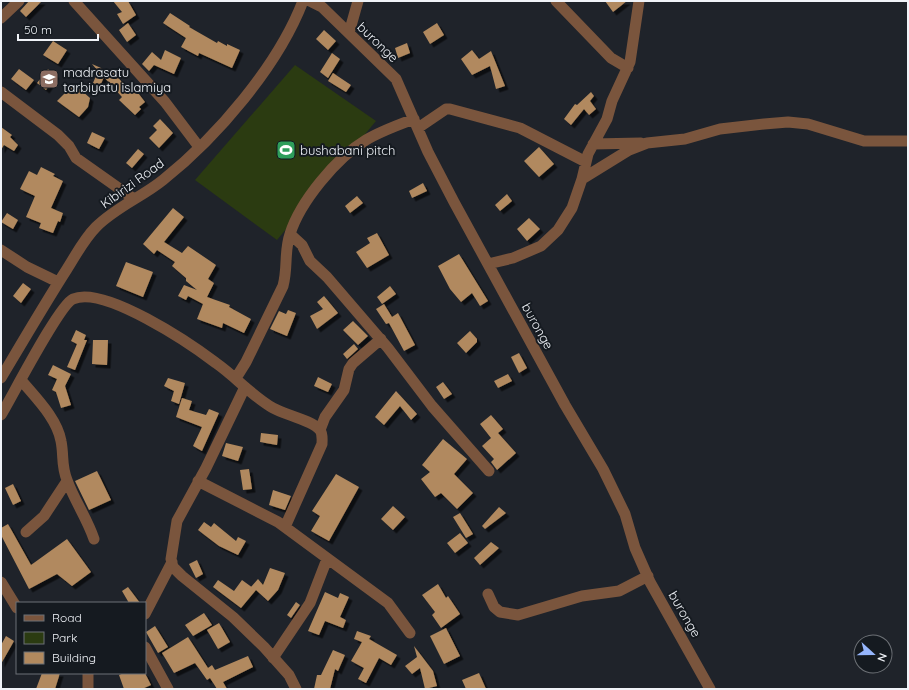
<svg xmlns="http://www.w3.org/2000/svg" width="909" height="690" font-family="Quicksand,sans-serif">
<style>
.green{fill:#2b3b11}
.building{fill:#b1895e;filter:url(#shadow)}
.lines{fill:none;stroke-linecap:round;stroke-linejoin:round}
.minor{stroke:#7a553d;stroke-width:11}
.labels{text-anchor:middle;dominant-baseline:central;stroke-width:4;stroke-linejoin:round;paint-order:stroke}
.street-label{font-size:13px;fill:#f0f3f8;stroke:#151a20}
.poi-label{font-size:13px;fill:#f0f3f8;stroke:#151a20;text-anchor:start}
</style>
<defs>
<filter id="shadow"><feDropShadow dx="3.5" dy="3.5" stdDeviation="0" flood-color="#0009"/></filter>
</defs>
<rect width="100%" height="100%" fill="#1f232a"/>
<!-- green -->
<path class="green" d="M295 65 376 121 277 240 195 180Z"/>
<!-- building -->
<path class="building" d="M29 1H42L26 17 20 11Z
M113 1H128L136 15 123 24 117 14 122 12Z
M605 1H627L613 12Z
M170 13 190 26 189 27 217 43 218 41 227 46V44L240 50 232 68 199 53 198 56 181 47 186 38 163 23Z
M128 23 136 35 127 42 119 30Z
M437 23 444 35 430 44 423 32Z
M324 30 336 41 328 50 316 39Z
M53 41 67 50 58 64 43 55Z
M407 43 410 53 398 58 395 48Z
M165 50 181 58 174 74 154 65 149 71 142 64 152 52 161 60Z
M472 50 479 59 491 51 505 86 496 89 490 66 472 75 461 59Z
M332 53 340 59 328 78 320 72Z
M92 64 110 72 111 70 131 92 135 89 145 102 139 107 141 109 135 115 119 100 122 97 104 77 100 86 93 83 98 71Z
M19 69 34 80 26 90 11 79Z
M48 69 56 75 46 90 37 83Z
M333 73 351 85 346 92 328 81Z
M74 84 90 98 88 107 79 117 57 101Z
M591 92 594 96 590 101 596 109 589 115 584 109 571 125 564 119 575 104 577 105Z
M160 119 173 133 159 148 149 138 157 130 153 126Z
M1 127 12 135 10 137 18 145 14 151 4 145 1 150Z
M92 132 105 138 99 149 87 143Z
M539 147 554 164 539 177 524 161Z
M138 149 144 154 132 168 126 163Z
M41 167 55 174 53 176 63 181 51 208 63 213 60 222 58 221 53 233 39 228 41 223 26 217 35 196 20 189 29 171 37 175Z
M423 183 427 191 412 198 409 191Z
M507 194 512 201 500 211 495 205Z
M357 196 363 203 350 213 345 206Z
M173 208 184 217 164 242 182 253 188 246 216 265 208 279 214 283 207 297 230 305 229 307 251 319 244 333 223 323 222 328 197 319 203 304 188 296 186 300 178 296 184 285 197 290 186 281V278L172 266 175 262 157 250 154 254 143 244Z
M7 213 18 220 13 229 1 222Z
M529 218 540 229 527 241 517 229Z
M377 233 389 255 367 268 356 252 370 243 367 238Z
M459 254 488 301 480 306 472 293 461 302 450 289 438 266Z
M126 262 153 272 143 297 116 286Z
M23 283 31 289 21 303 13 296Z
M390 286 396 294 382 304 377 297Z
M324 296 338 313 317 329 310 316 323 309 317 302Z
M384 304 392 317 398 313 415 345 404 351 389 323 386 324 376 309Z
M288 310 296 313 287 336 270 329 279 311 286 314Z
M353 321 368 336 358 345 343 330Z
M76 330 86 335 84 340H87L75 370 67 367 77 344 71 341Z
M470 331 477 339V342L466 353 457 343Z
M93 340H108L107 365 92 364Z
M354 344 358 349 347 359 343 354Z
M519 353 527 368 519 373 511 357Z
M53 365 71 374 65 386 71 405 61 408 56 392 52 390 57 379 48 375Z
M508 374 512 381 498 388 494 381Z
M318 377 332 384 328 392 314 386Z
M168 378 185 383 179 404 171 401 174 391 164 386Z
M443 382 452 394 444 399 436 387Z
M396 391 417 414 411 420 400 406 384 425 375 417Z
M182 398 192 401 189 410 206 415 209 409 219 413 202 451 193 446 202 427 176 417Z
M491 415 503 429 498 433 516 453 497 470 491 462 494 459 482 446 491 438 480 424Z
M261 433 278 435 277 445 260 442Z
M443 439 467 459 454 474 473 493 457 509 441 493 435 497 421 479 430 472 422 465Z
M226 443 243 447 238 461 222 456Z
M249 469 252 489 243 490 240 470Z
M97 471 111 500 89 510 75 481Z
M336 474 359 487 329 541 311 531 320 516 312 511Z
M13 484 21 501 13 505 5 488Z
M273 490 291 496 285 510 269 505Z
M393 506 405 517 393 530 381 519Z
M499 507 506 513 485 529 482 526Z
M460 513 473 534 466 538 453 517Z
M204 522 211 527 214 523 236 541 238 537 246 541 238 555 219 546 198 530Z
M8 524 31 565 67 539 91 572 72 586 57 574 29 589 1 535V528Z
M460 533 468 543 455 553 447 543Z
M491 542 499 548 480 565 474 558Z
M197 560 203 574 196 578 189 564Z
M270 568 285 573 278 590 268 601 256 590 241 608 213 587 218 580 234 591 242 580 253 588 251 587 258 579 263 585Z
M438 584 446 598 448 596 460 614 441 628 432 615 435 612 422 595Z
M128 587 140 603H129L122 591Z
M325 592 338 598 340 593 349 597 340 617 346 620 343 628 325 621 319 635 308 631Z
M296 602 300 605 291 618 287 615Z
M204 613 212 625 193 636 185 625Z
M219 623 230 642 218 649 207 630Z
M155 626 168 647 158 653 146 632Z
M446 628 460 656 444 664 430 636Z
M357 631 371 636 369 639 397 655 391 665 379 658 366 683 358 679 364 668 351 661 362 642 354 639Z
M6 636 14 641 1 664V645Z
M188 637 208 668 212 665 215 670 248 656 253 667 223 682 227 689H217L210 678 207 680 195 663 174 673 162 653Z
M414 646 433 671 437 686 425 689 420 668 412 674 405 666 417 657Z
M333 650 345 655 338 671 335 669 330 689H314L317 675H321Z
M42 673H60L55 689H36Z
M124 673H145L151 685 142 689H124L119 675Z
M479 673 486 689H466L462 680Z"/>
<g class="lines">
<!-- minor -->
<path class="minor" d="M74 1 165 102 199 147
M310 1 322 7 396 79 428 152 454 202 565 405 603 469 625 514 635 548 650 582 710 689
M556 1 611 58 628 68
M1 18 19 1
M349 33 358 1
M1 92 58 135 69 146 76 158 134 199
M418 128 446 109H450L520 128 586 162
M593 144 641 143
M582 179 629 150 647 143 685 139 720 129 764 124 788 122 808 124 864 141H908
M290 234 302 245 310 261 327 277 388 348 432 406 489 471
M1 250 27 267 58 282
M488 264 513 258 541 246 558 230 572 208 582 179 588 154 607 119 612 101 630 62 639 1
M1 378C23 341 44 305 67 269 76 255 84 239 96 227 116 207 142 197 163 180 217 137 278 66 303 1
M236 378 246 362 283 286C288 268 284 251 290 234 300 202 336 158 366 140 381 131 398 125 414 119
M21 380C35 397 57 418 61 441 64 456 61 465 67 480 74 500 87 518 94 539
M245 387 206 468 177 521 171 559 173 567 182 576 233 617 264 647 289 675 296 689
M1 415C12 397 59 305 73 299 104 285 191 344 216 363 236 377 252 396 273 408 285 415 312 420 320 430 323 434 322 440 322 444L285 527
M320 430 325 417 344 390 349 369 353 363 381 339
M198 481 278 522 388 603 410 633
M26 532 44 516 67 481
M1 582 17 608
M488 594 494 607 500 612 518 615 582 596 619 591 648 576
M145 614 172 562
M145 647 168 689
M273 658 310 603 327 559
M88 689V673"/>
</g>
<!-- icons -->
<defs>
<g id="school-square" transform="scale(1)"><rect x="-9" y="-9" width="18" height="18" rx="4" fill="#8d6e63" stroke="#151a20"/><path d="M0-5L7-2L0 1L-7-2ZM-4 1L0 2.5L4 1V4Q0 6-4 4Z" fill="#fff"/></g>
<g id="stadium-square" transform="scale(1)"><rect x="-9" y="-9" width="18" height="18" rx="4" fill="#2e9e5b" stroke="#151a20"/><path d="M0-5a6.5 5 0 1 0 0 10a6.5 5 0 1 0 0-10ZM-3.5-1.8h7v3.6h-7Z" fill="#fff"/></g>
</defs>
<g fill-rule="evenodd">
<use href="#school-square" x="49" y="79"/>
<use href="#stadium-square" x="286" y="150"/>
</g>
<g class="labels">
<!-- street labels -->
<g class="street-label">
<text transform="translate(378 42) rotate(44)">buronge</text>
<text transform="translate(132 183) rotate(-36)">Kibirizi Road</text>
<text transform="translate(538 326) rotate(61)">buronge</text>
<text transform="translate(685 614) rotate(60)">buronge</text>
</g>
<!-- poi labels -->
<g class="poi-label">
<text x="63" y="72">madrasatu<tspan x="63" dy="15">tarbiyatu islamiya</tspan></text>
<text x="300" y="150">bushabani pitch</text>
</g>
</g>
<!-- border -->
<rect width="909" height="690" fill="none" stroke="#f0f3f8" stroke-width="4"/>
<!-- legend -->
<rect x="16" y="602" width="130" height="72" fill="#151a20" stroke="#6d7176"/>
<rect x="24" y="615" width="20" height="6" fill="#7a553d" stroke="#6d7176"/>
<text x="52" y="622" font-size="12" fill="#f0f3f8">Road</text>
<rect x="24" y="632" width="20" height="12" fill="#2b3b11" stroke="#6d7176"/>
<text x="52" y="642" font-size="12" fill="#f0f3f8">Park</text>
<rect x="24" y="652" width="20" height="12" fill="#b1895e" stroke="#6d7176"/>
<text x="52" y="662" font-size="12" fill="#f0f3f8">Building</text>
<!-- north arrow -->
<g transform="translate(873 654) rotate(111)"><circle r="19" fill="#151a20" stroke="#6d7176"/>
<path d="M0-3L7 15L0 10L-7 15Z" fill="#96b6fd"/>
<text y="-6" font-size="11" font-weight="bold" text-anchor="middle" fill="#f0f3f8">N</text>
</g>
<!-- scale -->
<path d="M18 34v6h80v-6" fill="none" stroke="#f0f3f8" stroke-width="2"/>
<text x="24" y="34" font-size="12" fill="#f0f3f8" stroke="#151a20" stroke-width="3" paint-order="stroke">50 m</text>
</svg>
